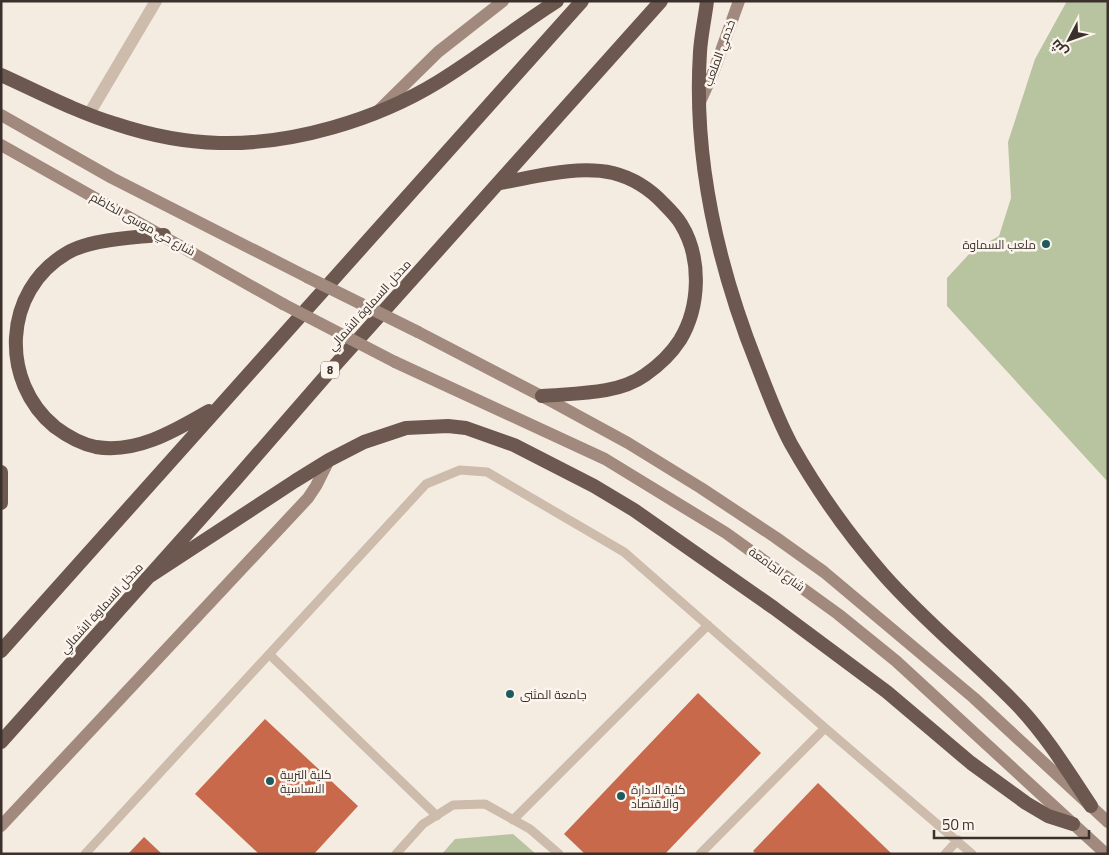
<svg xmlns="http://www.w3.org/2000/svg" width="1109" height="855" font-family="'Titillium Web',Cairo,sans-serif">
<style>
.green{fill:#b8c4a0}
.building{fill:#c8694b}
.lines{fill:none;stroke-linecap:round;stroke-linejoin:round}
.service{stroke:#cdbbac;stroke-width:9}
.minor{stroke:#cdbbac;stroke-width:12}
.secondary{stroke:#a18a7d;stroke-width:12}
.trunk{stroke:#6c584f;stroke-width:14}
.secondary-bridge{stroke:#a18a7d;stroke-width:12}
.poi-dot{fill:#1f5a5e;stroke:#fbf5ee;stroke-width:2}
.labels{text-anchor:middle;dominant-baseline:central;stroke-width:5;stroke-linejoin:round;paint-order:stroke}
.shield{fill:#fbf5ee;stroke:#756b66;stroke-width:1}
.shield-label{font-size:11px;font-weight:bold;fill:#3b302b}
.street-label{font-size:12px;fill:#3b302b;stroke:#fbf5ee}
.poi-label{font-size:12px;fill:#3b302b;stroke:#fbf5ee;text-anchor:start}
</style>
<rect width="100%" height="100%" fill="#f4ebe1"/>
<!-- green -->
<path class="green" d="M1067 1H1108V482L947 306V278L971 252 999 236 1011 198 1008 142 1035 59Z
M513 834 536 854H442L455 839Z"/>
<!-- building -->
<path class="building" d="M698 693 761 753 665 854H585L564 834Z
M265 719 358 806 314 854H259L195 794Z
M818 783 892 854H756L753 851Z
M144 837 162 854H128Z"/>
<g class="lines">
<!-- service -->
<path class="service" d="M269 654 437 816
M513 820 708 625
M85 854 426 484 460 470 487 472 624 552 825 728 972 854
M396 854 423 824 453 805 485 804 530 829 559 854
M700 854 825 728
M945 854 958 840"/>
<!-- minor -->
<path class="minor" d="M89 114 156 1"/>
<!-- secondary -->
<path class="secondary" d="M699 104 713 73 739 1
M376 113 438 52 503 1
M1 115 112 178 307 277
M1 145 283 304
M418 332 551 401 628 443 701 488 775 537 824 572 974 698 1108 822
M395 362 605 459 726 533 838 614 896 661 1106 854
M1 826 308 498 316 486 329 460"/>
<!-- trunk -->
<path class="trunk" d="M707 1C705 18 701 35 700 52 693 160 718 267 758 367 768 393 778 420 791 444 817 490 848 534 883 574 925 622 976 662 1020 708 1048 738 1069 773 1091 806
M1 75C39 92 76 112 116 124 149 135 185 142 219 143 292 145 376 120 438 82 479 57 516 27 557 1
M500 183C536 177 576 165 613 173 633 178 650 189 664 204 670 210 677 217 681 224 702 258 700 307 680 340 671 354 658 366 645 375 617 395 575 393 542 396
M164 235C137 237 90 239 67 253 2 291 0 382 55 427 67 436 81 444 96 447 137 454 176 430 209 411
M1 472V503
M147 578 295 481 329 460 364 442 406 428 448 426 466 428 514 445 594 486 634 510 774 608 887 692 971 763 1026 803 1048 816 1073 824
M1 651 582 1
M1 742 236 479 330 371 661 1"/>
<!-- secondary-bridge -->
<path class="secondary-bridge" d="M307 277 418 332
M283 304 395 362"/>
</g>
<!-- markers -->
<g class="poi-dot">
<circle cx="1046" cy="244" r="5"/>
<circle cx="510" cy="694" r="5"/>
<circle cx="270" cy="781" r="5"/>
<circle cx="621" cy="796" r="5"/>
</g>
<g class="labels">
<!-- shield labels -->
<rect class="shield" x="321" y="361.5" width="18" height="17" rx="4"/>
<g class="shield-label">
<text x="330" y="370">8</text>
</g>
<!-- street labels -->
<g class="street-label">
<text transform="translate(719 53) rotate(-70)">خدمي الملعب</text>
<text transform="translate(143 224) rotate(29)">شارع حي موسى الكاظم</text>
<text transform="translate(369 305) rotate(-48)">مدخل السماوة الشمالي</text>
<text transform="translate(777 569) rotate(36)">شارع الجامعة</text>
<text transform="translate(101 608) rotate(-48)">مدخل السماوة الشمالي</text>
</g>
<!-- poi labels -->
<g class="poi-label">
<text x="1036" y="244" text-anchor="end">ملعب السماوة</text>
<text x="520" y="694">جامعة المثنى</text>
<text x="280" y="774">كلية التربية<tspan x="280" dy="14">الاساسية</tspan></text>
<text x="631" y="789">كلية الادارة<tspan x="631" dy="14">والاقتصاد</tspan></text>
</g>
</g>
<!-- border -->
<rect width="1109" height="855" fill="none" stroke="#3b302b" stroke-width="5"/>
<!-- north arrow -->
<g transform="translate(1069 40) rotate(229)" stroke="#fbf5ee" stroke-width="4" paint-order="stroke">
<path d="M0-4L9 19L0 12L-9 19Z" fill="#3b302b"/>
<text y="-8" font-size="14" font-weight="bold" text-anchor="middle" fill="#3b302b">ش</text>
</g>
<!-- scale -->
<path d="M934 830v8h155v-8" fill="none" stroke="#3b302b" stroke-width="2.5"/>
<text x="942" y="830" font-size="15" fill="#3b302b" stroke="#fbf5ee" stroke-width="4" paint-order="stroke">50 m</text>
</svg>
